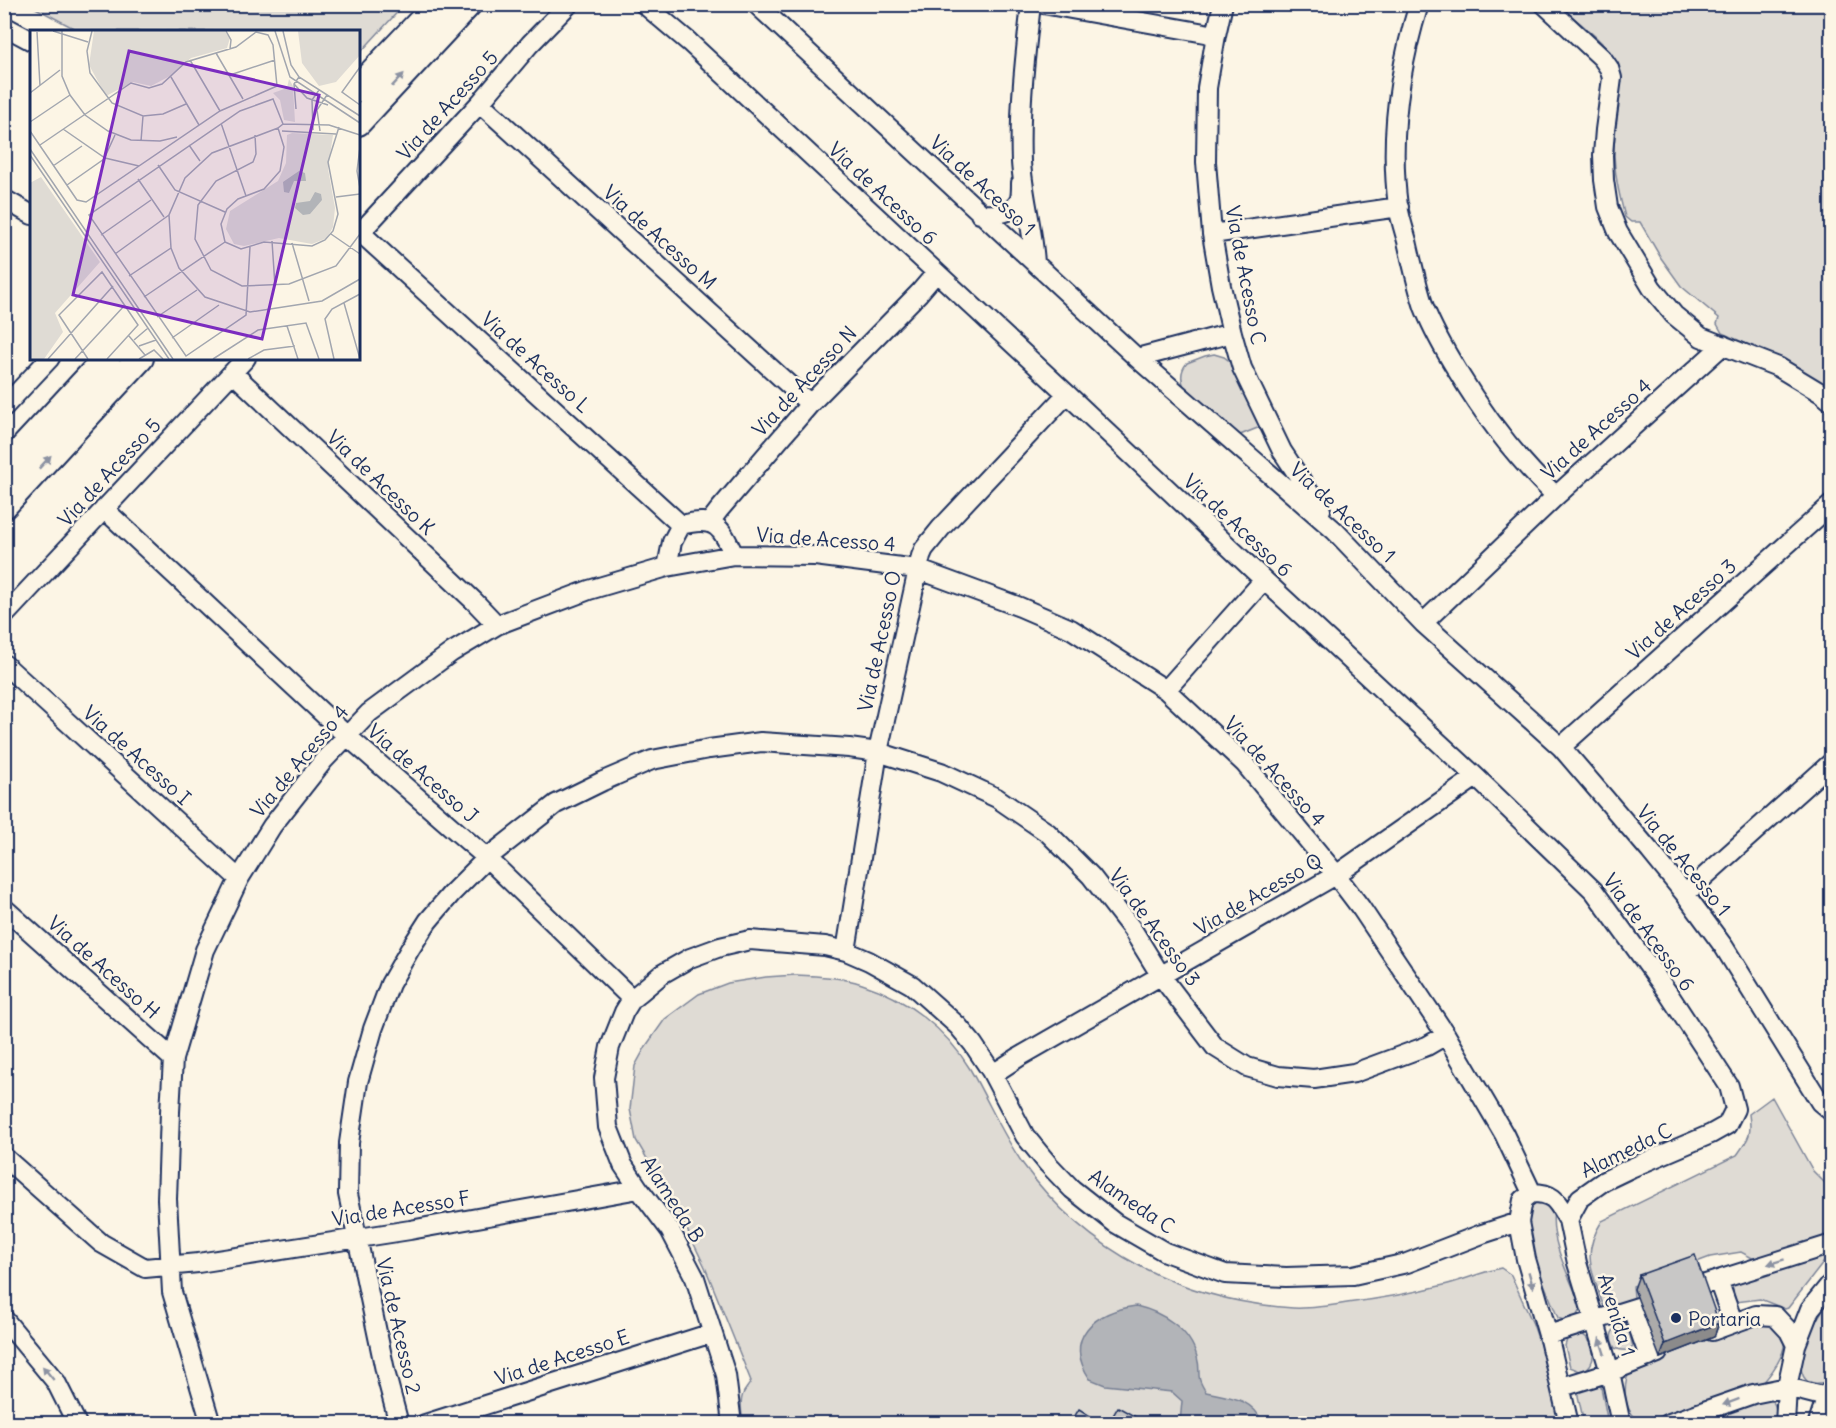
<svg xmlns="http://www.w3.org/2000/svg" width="1836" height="1428" font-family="Delius,sans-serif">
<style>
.green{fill:#dfdbd4;stroke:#7d8599;stroke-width:1.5}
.water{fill:#b2b4b8;stroke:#767f94;stroke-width:1.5}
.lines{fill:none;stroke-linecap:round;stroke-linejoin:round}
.street-casing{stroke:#1b2f5e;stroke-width:22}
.secondary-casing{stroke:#1b2f5e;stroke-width:30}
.street{stroke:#fcf5e5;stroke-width:18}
.secondary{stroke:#fcf5e5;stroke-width:26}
.wall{fill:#acabaa;stroke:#1b2f5e;stroke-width:1.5}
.shaded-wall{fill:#8c8b8b;stroke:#1b2f5e;stroke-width:1.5}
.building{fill:#c8c7c6;stroke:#1b2f5e;stroke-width:1.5}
.oneway{fill:#8c92a2}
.poi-dot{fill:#1b2f5e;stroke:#fcf5e5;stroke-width:2}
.labels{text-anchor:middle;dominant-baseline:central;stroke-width:5;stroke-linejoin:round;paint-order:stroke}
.street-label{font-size:20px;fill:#1b2f5e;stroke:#fcf5e5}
.poi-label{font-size:20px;fill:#1b2f5e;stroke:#fcf5e5;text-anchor:start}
.inset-road{fill:none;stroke:#a2a6af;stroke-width:1.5}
.view{fill:#7b2cbf;fill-opacity:0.15;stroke:#7b2cbf;stroke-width:3}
.inset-edge{fill:none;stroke:#1b2f5e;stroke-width:3}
</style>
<rect width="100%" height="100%" fill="#fcf5e5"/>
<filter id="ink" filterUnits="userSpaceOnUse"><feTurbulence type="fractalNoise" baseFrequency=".0167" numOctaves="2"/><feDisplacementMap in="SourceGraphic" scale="12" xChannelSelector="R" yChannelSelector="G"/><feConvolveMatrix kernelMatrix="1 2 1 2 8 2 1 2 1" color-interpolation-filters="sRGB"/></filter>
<g filter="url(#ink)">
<!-- green -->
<path class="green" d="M30 5H404L359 54 358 32 79 31Z
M1558 5H1831V389L1792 364 1722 333 1717 324 1719 318 1681 286 1661 258 1640 222H1631L1625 217C1619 194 1614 173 1614 149 1614 127 1626 81 1617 63 1608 44 1575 19 1558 5Z
M1214 354 1224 357 1232 363 1260 427 1235 437 1185 389C1180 379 1180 371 1187 363L1205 356Z
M795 975C817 976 841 977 862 984 906 998 946 1029 970 1069 988 1100 1002 1134 1023 1164 1087 1253 1184 1301 1293 1308 1310 1309 1329 1306 1347 1303 1379 1299 1412 1293 1444 1285 1464 1280 1481 1272 1501 1268L1511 1275 1533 1324 1547 1365 1562 1423H743C742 1414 739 1403 743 1394 745 1389 749 1386 751 1381L705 1267 679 1213 636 1140 630 1109 635 1066 646 1046 665 1019 699 994 728 983 766 977Z
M1772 1097 1813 1171 1831 1189V1236L1758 1261 1741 1252 1710 1257 1633 1286 1634 1297 1632 1306 1616 1309 1603 1305C1592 1271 1581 1254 1602 1221L1737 1155C1749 1138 1752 1135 1749 1114Z
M1535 1195 1554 1210C1549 1241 1570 1278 1581 1306L1576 1318 1566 1321 1558 1318 1527 1242V1200Z
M1825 1252 1827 1258 1788 1308 1785 1309 1760 1299 1736 1302 1731 1282Z
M1831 1298 1832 1374 1828 1382 1811 1384C1784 1369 1819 1314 1831 1298Z
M1767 1319C1772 1325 1780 1331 1783 1337 1790 1351 1768 1378 1759 1387L1663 1423C1658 1423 1652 1424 1648 1423 1621 1418 1622 1386 1631 1367L1743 1323Z
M1624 1324 1628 1326 1633 1347C1628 1352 1622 1351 1615 1348 1608 1337 1611 1327 1624 1324Z
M1582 1334C1596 1343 1598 1364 1582 1372L1570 1367 1565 1346 1568 1336Z
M1597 1384 1601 1387 1608 1423H1584L1578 1396V1393L1585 1385Z
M1766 1397C1778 1402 1776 1412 1776 1423L1693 1424Z"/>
<!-- water -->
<path class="water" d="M1136 1306C1162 1312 1190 1329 1197 1357 1202 1374 1194 1374 1206 1392 1230 1397 1252 1398 1263 1423H1180L1182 1401 1172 1392 1105 1385 1090 1379C1062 1338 1095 1311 1136 1306Z"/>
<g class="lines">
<!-- street casing -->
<g class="street-casing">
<path id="street" d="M644 4 689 42 1067 394 1264 580 1476 777 1594 891 1668 993 1729 1086 1735 1109 1727 1125 1711 1134 1631 1168 1604 1181 1580 1198 1568 1220C1557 1202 1555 1193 1532 1193L1523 1200 1519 1222 1482 1234 1407 1263 1353 1275 1286 1277 1225 1274 1165 1252 1115 1223 1072 1189 1048 1164 1025 1136 991 1071 973 1044 958 1026 912 985 869 961 846 951 825 946 750 940 720 947 690 958 662 974 632 999 624 1012 610 1047 604 1078 608 1127 623 1165 639 1189 670 1230 695 1278 726 1375 732 1424
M756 4 1137 358 1335 531 1423 623 1561 747 1650 851 1685 894 1724 947 1820 1102 1832 1112
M1031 4C1025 57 1019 109 1021 162 1023 195 1033 229 1035 263
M1043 4 1216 35
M1223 4 1216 35 1207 88 1206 162 1212 234 1221 286 1232 333 1242 368 1282 451 1321 510
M1419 4C1399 69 1389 138 1398 206 1400 218 1404 230 1407 241 1412 263 1417 286 1424 307 1433 330 1445 351 1458 372 1485 417 1517 459 1556 496
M1544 4 1602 58 1609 68 1612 78 1605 130 1603 155 1604 180 1608 207 1618 232 1652 288 1674 315 1701 337 1778 367 1821 393 1832 402
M4 26 32 41
M480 103 810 404
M4 199 32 215
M980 214C994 215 1015 215 1020 198 1021 194 1021 187 1021 183
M361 233 681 525
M1212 234 1399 207
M358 235 480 103 530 44 569 4
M1137 358 1232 333
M233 373 474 601 497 625
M4 407 50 358
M104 509 347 736 487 858 632 999
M709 523 719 510 810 404 919 293 936 273
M667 567 672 542 681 525C716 516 721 527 734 555
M4 616 246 358
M1423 623 1556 496 1723 345
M4 664 239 879
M1166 690 1264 580
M1561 747 1832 504
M1685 894 1832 762
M4 908 173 1059
M846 951 878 752 921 556 924 549 941 528 1067 394
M993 1074 1019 1057 1336 875 1476 777
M4 1157 101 1243 145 1268 198 1263 410 1230 639 1189
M1568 1220 1577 1263 1610 1372 1621 1424
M1519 1222 1526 1259 1548 1335 1569 1424
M1718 1280 1733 1322
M1696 1287 1832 1244
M1632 1309 1649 1357
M4 1319 56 1382 77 1424
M1712 1331 1756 1315 1775 1316 1789 1331 1796 1345
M1548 1335 1641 1306
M1562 1387 1610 1372 1658 1353
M211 1424 172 1292 167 1199 170 1112 173 1059 205 950 239 879 272 826 324 760 369 713 452 652 497 625 589 590 667 567 734 555 815 556 917 569 1020 607 1071 629 1166 690 1245 764 1330 867 1361 908 1446 1035 1504 1134 1532 1193
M399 1424 386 1375 348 1194 349 1143 358 1082 373 1029 390 984 410 949 428 921 451 894 487 858 556 804 603 781 652 760 709 749 761 742 849 748 878 752 941 772 997 798 1048 833 1091 876 1132 929 1161 976 1215 1047 1247 1067 1278 1076 1314 1079 1354 1073 1427 1046 1446 1035
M425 1424 712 1333
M1667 1424 1753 1394 1787 1387 1830 1398
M1785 1424 1787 1387 1796 1345 1810 1309 1832 1282"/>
</g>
<!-- secondary casing -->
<g class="secondary-casing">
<path id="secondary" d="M358 88 438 4
M358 122 468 4
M4 469 107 358
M4 505 140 358
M1822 1424 1832 1394"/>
</g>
<!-- street -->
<use href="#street" class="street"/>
<!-- secondary -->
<use href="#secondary" class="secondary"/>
</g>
<!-- wall -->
<path class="wall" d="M1639 1275 1719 1323 1714 1337 1660 1358 1634 1289Z"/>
<!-- shaded-wall -->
<path class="shaded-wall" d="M1719 1323 1714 1337 1660 1358 1665 1344Z"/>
<!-- building -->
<path class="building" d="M1695 1255 1719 1323 1665 1344 1639 1275Z
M1118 1407 1143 1421 1142 1424H1108Z
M1079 1409 1103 1424H1070Z"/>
<!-- one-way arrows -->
<defs><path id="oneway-solid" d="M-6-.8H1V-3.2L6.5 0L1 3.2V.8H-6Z" transform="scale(1.5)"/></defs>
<g class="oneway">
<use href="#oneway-solid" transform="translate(398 80) rotate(-47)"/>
<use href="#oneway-solid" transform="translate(45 462) rotate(-47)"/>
<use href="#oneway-solid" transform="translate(1776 1262) rotate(163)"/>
<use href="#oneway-solid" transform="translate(1531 1280) rotate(74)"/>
<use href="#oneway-solid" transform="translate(1602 1346) rotate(-108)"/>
<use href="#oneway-solid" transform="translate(48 1373) rotate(-129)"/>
<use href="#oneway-solid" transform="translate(1731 1402) rotate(160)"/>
</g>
</g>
<!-- markers -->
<circle class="poi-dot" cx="1676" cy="1318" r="6"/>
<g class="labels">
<!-- street labels -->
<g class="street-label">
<text transform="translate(447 105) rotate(-48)">Via de Acesso 5</text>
<text transform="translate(983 185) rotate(43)">Via de Acesso 1</text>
<text transform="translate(883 193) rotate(43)">Via de Acesso 6</text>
<text transform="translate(660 237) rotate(42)">Via de Acesso M</text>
<text transform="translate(1246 275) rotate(79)">Via de Acesso C</text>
<text transform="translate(536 362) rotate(42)">Via de Acesso L</text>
<text transform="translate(804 381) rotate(-47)">Via de Acesso N</text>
<text transform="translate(1596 429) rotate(-42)">Via de Acesso 4</text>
<text transform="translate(109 472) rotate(-47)">Via de Acesso 5</text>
<text transform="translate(381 482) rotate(44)">Via de Acesso K</text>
<text transform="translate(1343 512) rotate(43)">Via de Acesso 1</text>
<text transform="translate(1238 525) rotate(43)">Via de Acesso 6</text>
<text transform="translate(826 539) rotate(4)">Via de Acesso 4</text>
<text transform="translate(1681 609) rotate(-42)">Via de Acesso 3</text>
<text transform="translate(879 641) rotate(-78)">Via de Acesso O</text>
<text transform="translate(137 755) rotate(42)">Via de Acesso I</text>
<text transform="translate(299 761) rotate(-50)">Via de Acesso 4</text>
<text transform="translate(1275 771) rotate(48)">Via de Acesso 4</text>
<text transform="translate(423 773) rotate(41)">Via de Acesso J</text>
<text transform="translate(1684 860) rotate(51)">Via de Acesso 1</text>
<text transform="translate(1258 894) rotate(-30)">Via de Acesso Q</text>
<text transform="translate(1155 927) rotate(54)">Via de Acesso 3</text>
<text transform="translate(1649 932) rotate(54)">Via de Acesso 6</text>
<text transform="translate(104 967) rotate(42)">Via de Acesso H</text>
<text transform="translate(1626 1150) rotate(-26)">Alameda C</text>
<text transform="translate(673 1199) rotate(57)">Alameda B</text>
<text transform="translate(1132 1201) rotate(34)">Alameda C</text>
<text transform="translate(401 1208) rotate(-9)">Via de Acesso F</text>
<text transform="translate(1617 1315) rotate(73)">Avenida 1</text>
<text transform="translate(399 1326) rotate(77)">Via de Acesso 2</text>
<text transform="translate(562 1357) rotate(-18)">Via de Acesso E</text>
</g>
<!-- poi labels -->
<g class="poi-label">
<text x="1688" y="1318">Portaria</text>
</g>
</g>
<!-- overview -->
<g transform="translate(30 30)">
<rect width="330" height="330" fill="#fcf5e5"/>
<path d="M64 1H195L200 8 197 18 161 28 140 46 121 56 103 52 76 66 59 35ZM268 1H330V25L306 52 289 56 272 33ZM259 49 263 56 265 92 254 90 250 70 243 63 257 58ZM262 103 303 105 298 139 305 178 303 197 297 208 282 214 249 208 214 216 204 214 196 199 200 181 248 151 256 133 257 105ZM11 147 70 232 25 283 33 302 14 329H0V153Z" fill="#dfdbd4"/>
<path d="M269 141 275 143 276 151H264L259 163 254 162 253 152ZM285 162 291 164 292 170 280 184 273 185 265 178 266 173 280 171Z" fill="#b2b4b8"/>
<path class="inset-road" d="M23 1 58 12M32 1V46L40 65 55 85 78 101 101 110 130 111 147 107M62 1 57 21 60 43 82 73 113 86 133 84 156 74M196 1 201 10 200 19M245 1 260 47 330 93M253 1 261 35 269 47 330 86M7 2 10 56M186 23 213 69M160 30 190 81M330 37 312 62 330 75M200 45 245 30M141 47 169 95M264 54 277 68 298 75M0 63 30 40M266 79 264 54 269 47M0 92 40 65M191 93 216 166M253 94 299 95 330 105M248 98 182 123 155 148 139 185 141 218 149 238 175 267 220 282 292 271 330 249M33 99 75 128 109 136M283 100 282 70 289 60M0 101 47 170 56 172 190 81 247 56 243 15 238 5 226 2 206 17 156 32 132 54 119 58 101 53 10 115M252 101 306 104M290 101 287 80 297 65M225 105 226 124 223 132 186 151 168 175 165 209 181 240 212 256 259 254 306 236 330 204M111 111 113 86M159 115 170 131M330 117 327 141 330 158M0 119 143 329M0 125 139 329M128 135 145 160 195 182M23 136 52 116M108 149 134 187M37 155 74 129 85 105M306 167 330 164M301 204 330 224M71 205 121 170M242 211 245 256M195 212 191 194 197 179 208 169 234 159 250 141 254 117 248 98 253 94 243 69 210 81 59 185 156 326 216 285 220 217M195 212 211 219 234 212 282 216 295 210 303 201 308 184 298 132 309 97M262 213 279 271M85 224 139 185M99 246 141 218M114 267 195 212M314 273 330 329M127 287 167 260M257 296 268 329M99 306 115 325M142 308 189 275M104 310 118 298M109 316 126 310M18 329 83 256M45 329 95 275M58 329 29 285 72 242 108 295 77 329M109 329 124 320 133 329M183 329 228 300 276 293 289 329M218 329 234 320 265 316M304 329 295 289 302 279 330 264"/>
<path class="view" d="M99 21 289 65 232 309 43 265Z"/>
<rect width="330" height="330" class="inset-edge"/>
</g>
<!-- margin -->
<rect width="1836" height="1428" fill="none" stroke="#fcf5e5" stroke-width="24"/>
<rect x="12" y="12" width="1812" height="1404" fill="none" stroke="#1b2f5e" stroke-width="2" filter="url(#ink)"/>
</svg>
